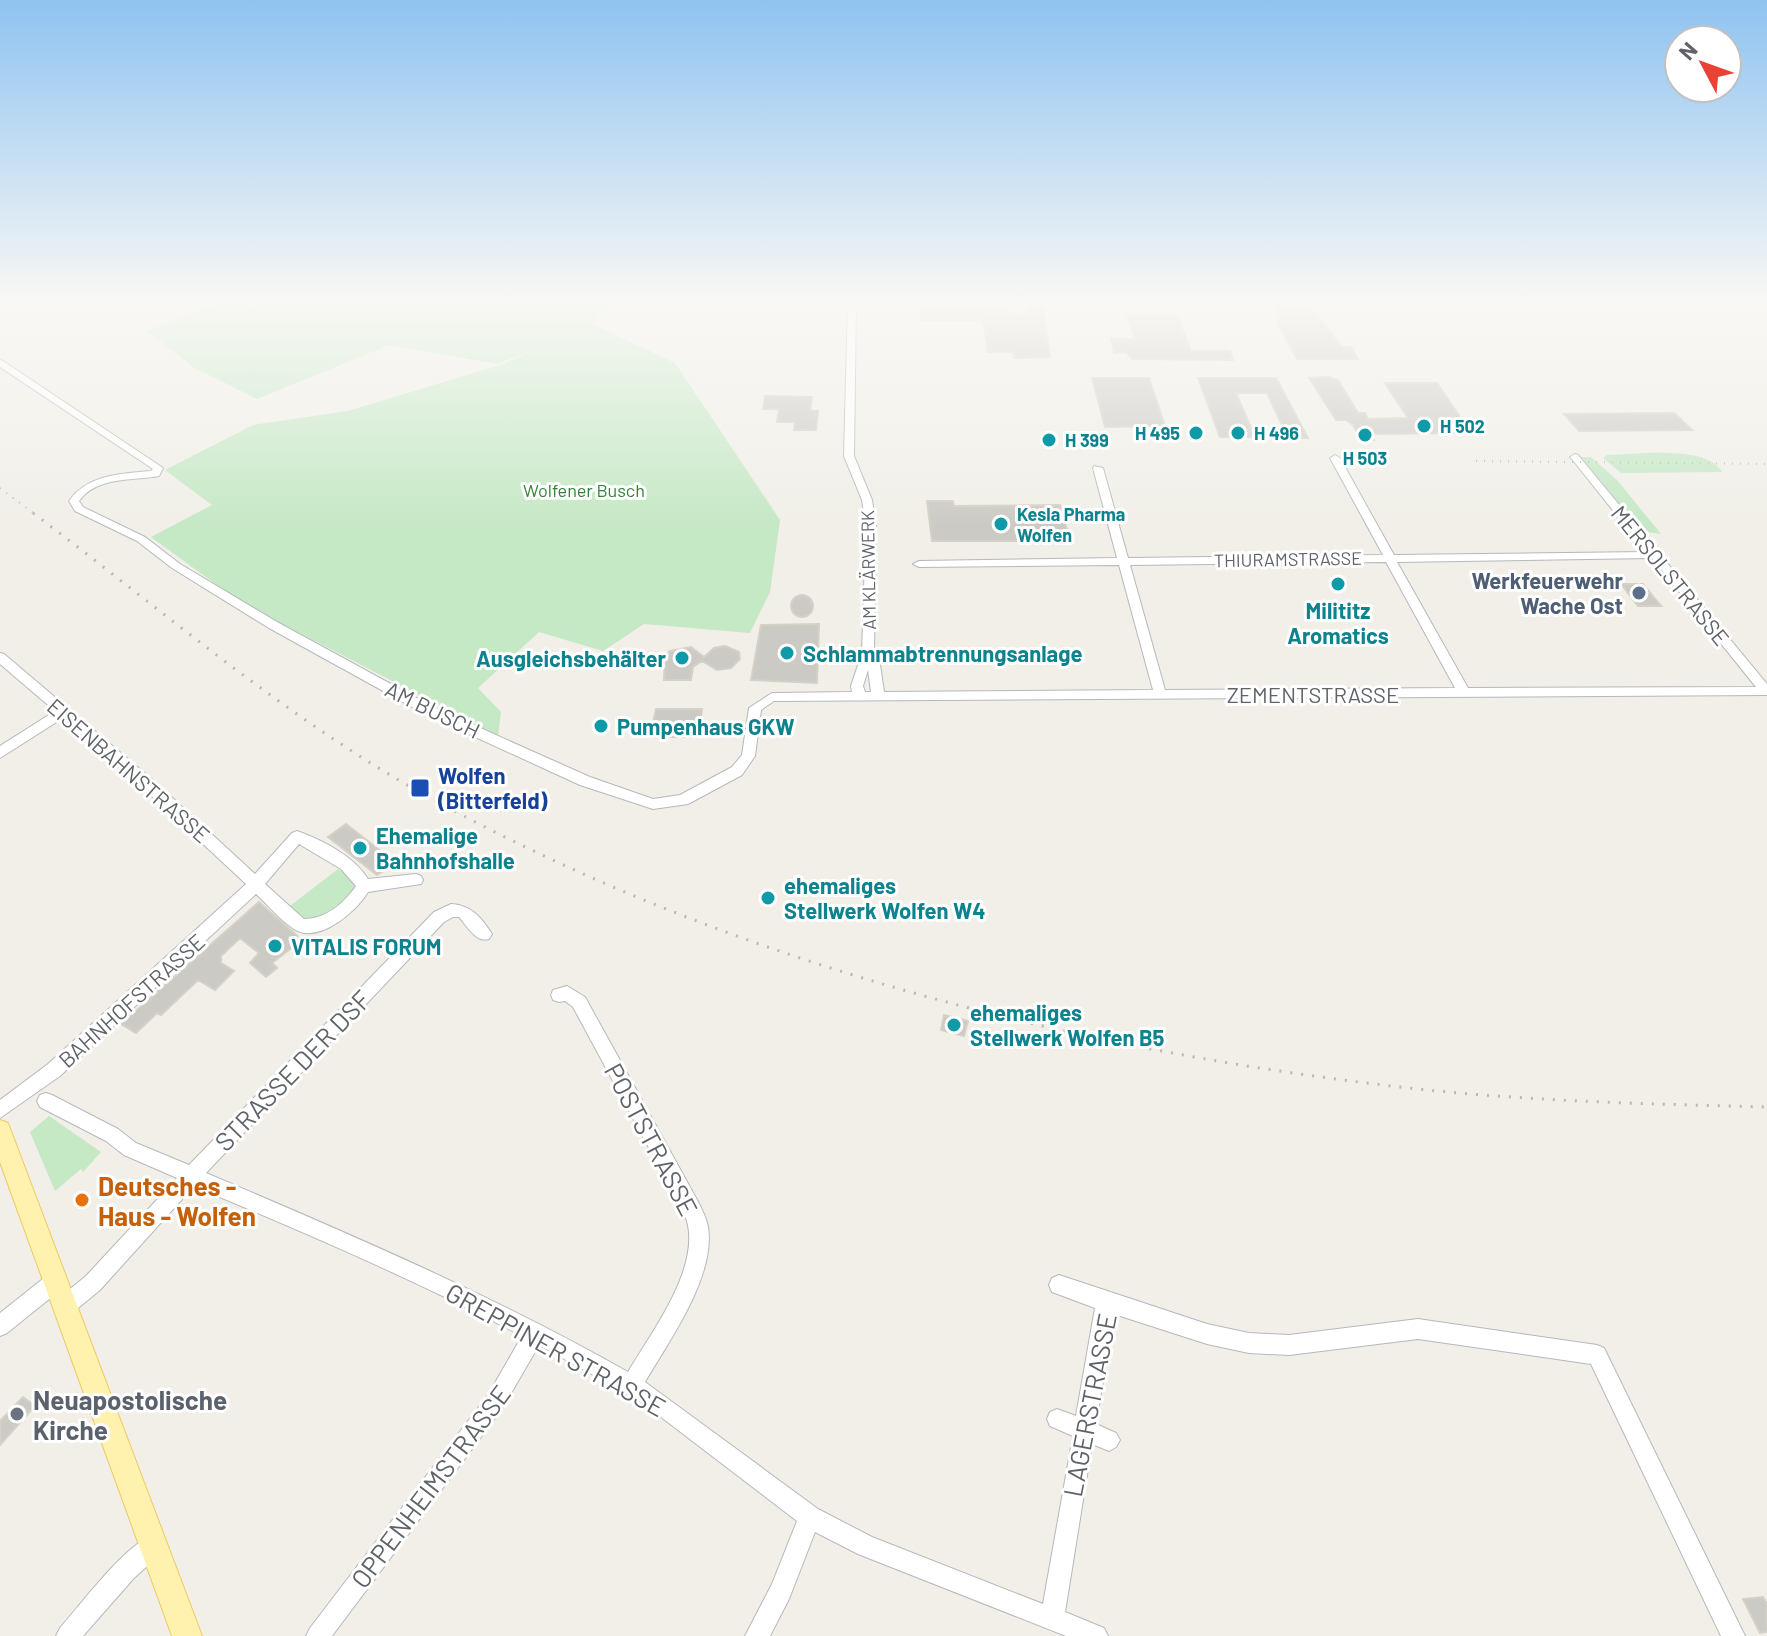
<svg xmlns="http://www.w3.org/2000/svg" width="1767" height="1636" font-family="Barlow,sans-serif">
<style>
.green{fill:#c5e8c5}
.building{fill:#cccac5;stroke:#d6d1c6;stroke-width:2}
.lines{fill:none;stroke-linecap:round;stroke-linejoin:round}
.minor-casing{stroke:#b5b8bc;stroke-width:2}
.major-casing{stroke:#f2c960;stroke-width:2}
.minor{fill:#fff;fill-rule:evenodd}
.major{fill:#fff2af;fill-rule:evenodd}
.rail-far1{stroke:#b6b7b8;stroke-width:2;stroke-dasharray:1 7;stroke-linecap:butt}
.rail{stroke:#b6b7b8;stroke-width:3;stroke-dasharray:2 9;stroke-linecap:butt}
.culture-dot{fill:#0f9aa8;stroke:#fff;stroke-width:3}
.service-dot{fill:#5c6f8a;stroke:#fff;stroke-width:3}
.transit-dot{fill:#1a4fb4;stroke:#fff;stroke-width:3}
.food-dot{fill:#e8710a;stroke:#fff;stroke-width:3}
.worship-dot{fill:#6b7280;stroke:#fff;stroke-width:3}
.labels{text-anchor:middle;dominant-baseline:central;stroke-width:6;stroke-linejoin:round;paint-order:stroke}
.far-culture-label{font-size:18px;font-weight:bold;fill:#0d838f;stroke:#fff;text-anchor:start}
.far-park-label{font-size:18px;fill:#348238;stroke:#fff}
.far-street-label{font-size:18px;fill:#5f6368;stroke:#fff}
.street-label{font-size:22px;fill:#5f6368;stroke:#fff}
.service-label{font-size:22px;font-weight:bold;fill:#4e5e75;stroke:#fff;text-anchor:end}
.culture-label{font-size:22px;font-weight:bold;fill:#0d838f;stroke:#fff;text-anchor:start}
.transit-label{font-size:22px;font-weight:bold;fill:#164399;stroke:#fff;text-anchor:start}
.near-street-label{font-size:26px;fill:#5f6368;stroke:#fff}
.near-food-label{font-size:26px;font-weight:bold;fill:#c56008;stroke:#fff;text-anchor:start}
.near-worship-label{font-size:26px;font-weight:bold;fill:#5b616d;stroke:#fff;text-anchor:start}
</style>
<rect width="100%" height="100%" fill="#f1efe8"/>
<!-- green -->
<path class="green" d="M227 299H619L590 323 675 363 780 520 770 592 750 633 644 624 603 651 539 632 478 688 501 712 498 736 240 602 151 537 212 505 165 470 253 425 348 411 500 365 547 345 497 364 389 345 257 399 193 367 147 331Z
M1607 455C1637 455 1706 444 1722 472L1621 473 1603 458Z
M1581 457H1591L1617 480 1661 534 1642 531Z
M338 869 356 882 355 891 320 919 307 920 290 906Z
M49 1116 101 1152 83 1172 81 1169 55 1191 30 1132Z"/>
<!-- building -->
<path class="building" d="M1275 307H1311L1342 347H1351L1358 359H1297L1276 320H1282Z
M920 308H1008L1009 315H1030L1028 308H1043L1050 357 1014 358 1013 352H988L983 320H921Z
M1127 315H1177L1191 351H1230L1233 360 1132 359 1126 352 1114 353 1111 339H1135Z
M1328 377 1338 380 1358 413H1365L1368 419 1408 418 1385 383H1437L1471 433 1370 434 1374 440 1362 441 1353 425 1346 420H1336L1309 378Z
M1092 378H1149L1165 426 1105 427Z
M1198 378H1276L1308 438H1288L1267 393H1236L1255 437H1220Z
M765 396 812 397 810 410 818 411 816 430H794L795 422H777L779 409H763Z
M1674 413 1692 430 1579 431 1564 414Z
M927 501H953L954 506 1060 505 1070 541H932Z
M1621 584H1643L1661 606H1638Z
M791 606a11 11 0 1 1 22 0a11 11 0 1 1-22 0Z
M819 624 817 683 751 680 761 625Z
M725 646 739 652 740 659 731 668 717 670 702 661 693 667 691 680H664L665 656 670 651 691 647 704 657 714 648Z
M656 709H702L698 737H650Z
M346 824 396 863 377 875 328 837Z
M259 902 302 940 272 963 277 968 266 977 250 963 259 953 240 938 221 956V963L234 971 215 990 198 980 161 1015 157 1013 136 1033 121 1024Z
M944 1015 968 1021 964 1036 941 1030Z
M23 1397 35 1406 0 1445V1421Z
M1763 1597 1767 1604V1632L1760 1633 1743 1599Z"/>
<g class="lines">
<!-- minor casing -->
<g class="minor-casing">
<path id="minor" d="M848 299H856L854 456 872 500 876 526 874 652 879 658 884 692 1153 690 1119 565 919 567 913 564 919 561 1117 558 1093 468 1094 466 1103 468 1128 558 1383 555 1330 458 1335 455 1340 458 1394 555 1646 552 1572 459 1570 457 1575 454 1578 455 1767 684V695L774 701 761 710 755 756 742 775 688 804 653 809 580 785 423 713 269 628 172 568 137 541 75 511 69 501C88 474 121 474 151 471L153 469 0 367V360L3 361 163 468 159 476C132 481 97 476 79 501L83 507 145 537 180 564 277 622 433 707 590 777 653 799 680 795 732 767 742 755 749 708 772 693 852 692 851 686 862 653 866 526 862 500 844 456ZM1652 558 1756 687 1468 688 1397 562ZM1386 562 1455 688 1165 690 1130 565ZM868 670 871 692H865L863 686Z
M0 653 4 654 154 781 255 874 292 833 297 831C322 840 354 856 368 879L416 874 421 876 423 880 421 884 368 892C357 911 318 945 294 929 280 920 268 905 256 894L60 1076 0 1118V1100L48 1064 246 884 144 789 63 718 0 758V746L55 711 0 664ZM299 844 341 869 356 886C344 903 326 919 304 919L265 884Z
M451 904C471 905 481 917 492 934L489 939C476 943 467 926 459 917H453L444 922 206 1173C350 1234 492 1295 628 1372 652 1331 708 1259 683 1211L573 1007 565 1001 559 1002 553 1000 551 995 553 990 567 986 585 997 696 1198C701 1207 706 1217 708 1227 716 1276 669 1341 645 1382L818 1509 872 1537 1043 1604 1073 1436 1050 1426 1047 1419 1050 1412 1057 1409 1076 1416 1095 1308 1052 1292 1049 1285 1052 1278 1059 1275 1207 1324 1249 1333 1289 1335 1418 1319 1597 1345 1604 1348 1745 1636H1721L1591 1364 1418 1339 1289 1355 1249 1353 1207 1344 1114 1314 1096 1424 1116 1433 1120 1440 1116 1447 1109 1451 1092 1444 1065 1612 1104 1628 1108 1636H1066L858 1554 815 1532 789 1599 770 1636H745L772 1584 797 1521 640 1401 539 1345 502 1409 332 1636H306L310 1628 488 1395 522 1336C416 1280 305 1233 194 1186L100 1290 72 1313 65 1316 58 1313 55 1306 58 1299 86 1276 177 1178 124 1155 106 1141 40 1107 37 1101 40 1095 46 1093 52 1095 118 1129 136 1143 189 1165 434 912Z
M56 1271 63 1274 66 1281 63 1288 7 1333 0 1336V1313L49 1274Z
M154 1534 162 1537 165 1545 162 1553 134 1578 83 1636H56L60 1628C83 1602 123 1547 154 1534Z"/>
</g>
<!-- major casing -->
<g class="major-casing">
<path id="major" d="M0 1120 8 1123 11 1131 202 1636H172L0 1162Z"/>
</g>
<!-- minor -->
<use href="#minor" class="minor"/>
<!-- major -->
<use href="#major" class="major"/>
<!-- rail-far1 -->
<path class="rail-far1" d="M1476 461 1767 464
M0 488 36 515"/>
<!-- rail -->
<path class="rail" d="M33 513C161 609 283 716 423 794 723 960 1061 1048 1400 1087 1522 1101 1645 1104 1767 1107"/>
</g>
<!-- sky -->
<linearGradient id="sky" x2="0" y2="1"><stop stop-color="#8fc3f1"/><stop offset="0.57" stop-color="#f9f8f5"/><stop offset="1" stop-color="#f9f8f5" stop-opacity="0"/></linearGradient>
<rect width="1767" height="528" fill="url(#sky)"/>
<!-- markers -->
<g class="culture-dot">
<circle cx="1424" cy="426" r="8"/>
<circle cx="1196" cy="433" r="8"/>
<circle cx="1238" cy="433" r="8"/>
<circle cx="1365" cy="435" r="8"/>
<circle cx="1049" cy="440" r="8"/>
<circle cx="1001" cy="524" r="8"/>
<circle cx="1338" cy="584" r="8"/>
<circle cx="787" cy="653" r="8"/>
<circle cx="682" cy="658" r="8"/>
<circle cx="601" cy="726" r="8"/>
<circle cx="360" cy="848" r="8"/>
<circle cx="768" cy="898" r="8"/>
<circle cx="275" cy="946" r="8"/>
<circle cx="954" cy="1025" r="8"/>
</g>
<circle class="service-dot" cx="1639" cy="593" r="8"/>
<rect class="transit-dot" x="410" y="778" width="20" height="20" rx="4"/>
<circle class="food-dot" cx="82" cy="1200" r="8"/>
<circle class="worship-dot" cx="17" cy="1414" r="8"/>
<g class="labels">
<!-- far-culture labels -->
<g class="far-culture-label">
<text x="1440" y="426">H 502</text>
<text x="1180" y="433" text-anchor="end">H 495</text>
<text x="1254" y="433">H 496</text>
<text x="1065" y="440">H 399</text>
<text x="1365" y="458" text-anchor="middle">H 503</text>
<text x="1017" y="514">Kesla Pharma<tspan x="1017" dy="21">Wolfen</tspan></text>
</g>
<!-- far-park labels -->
<g class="far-park-label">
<text x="584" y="490">Wolfener Busch</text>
</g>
<!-- far-street labels -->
<g class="far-street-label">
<text transform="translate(1288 559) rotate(-1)">THIURAMSTRASSE</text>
<text transform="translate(868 570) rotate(-91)">AM KLÄRWERK</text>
</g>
<!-- street labels -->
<g class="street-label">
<text transform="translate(1671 575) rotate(51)">MERSOLSTRASSE</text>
<text x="1313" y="694">ZEMENTSTRASSE</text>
<text transform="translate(433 709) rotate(26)">AM BUSCH</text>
<text transform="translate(129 770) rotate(41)">EISENBAHNSTRASSE</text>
<text transform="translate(131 1000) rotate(-42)">BAHNHOFSTRASSE</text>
</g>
<!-- service labels -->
<g class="service-label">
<text x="1623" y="580">Werkfeuerwehr<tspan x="1623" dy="25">Wache Ost</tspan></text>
</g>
<!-- culture labels -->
<g class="culture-label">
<text x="1338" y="610" text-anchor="middle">Milititz<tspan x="1338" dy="25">Aromatics</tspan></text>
<text x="803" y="653">Schlammabtrennungsanlage</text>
<text x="666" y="658" text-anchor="end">Ausgleichsbehälter</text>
<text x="617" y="726">Pumpenhaus GKW</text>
<text x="376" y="835">Ehemalige<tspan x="376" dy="25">Bahnhofshalle</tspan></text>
<text x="784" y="885">ehemaliges<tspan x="784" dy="25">Stellwerk Wolfen W4</tspan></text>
<text x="291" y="946">VITALIS FORUM</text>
<text x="970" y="1012">ehemaliges<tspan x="970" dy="25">Stellwerk Wolfen B5</tspan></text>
</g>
<!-- transit labels -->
<g class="transit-label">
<text x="438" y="775">Wolfen<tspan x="438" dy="25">(Bitterfeld)</tspan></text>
</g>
<!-- near-street labels -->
<g class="near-street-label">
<text transform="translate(292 1070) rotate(-46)">STRASSE DER DSF</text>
<text transform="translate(652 1139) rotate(62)">POSTSTRASSE</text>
<text transform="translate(556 1349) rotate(29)">GREPPINER STRASSE</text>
<text transform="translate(1089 1405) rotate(-79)">LAGERSTRASSE</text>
<text transform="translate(430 1486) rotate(-53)">OPPENHEIMSTRASSE</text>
</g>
<!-- near-food labels -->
<g class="near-food-label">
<text x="98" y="1185">Deutsches -<tspan x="98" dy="30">Haus - Wolfen</tspan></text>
</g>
<!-- near-worship labels -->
<g class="near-worship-label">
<text x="33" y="1399">Neuapostolische<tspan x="33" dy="30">Kirche</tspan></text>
</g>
</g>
<!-- north arrow -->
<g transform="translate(1703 64) rotate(311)"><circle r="38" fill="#ffffff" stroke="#bfc1c3" stroke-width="2"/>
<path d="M0-6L14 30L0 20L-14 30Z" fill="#ea4335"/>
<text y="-12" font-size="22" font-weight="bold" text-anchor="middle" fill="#5f6368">N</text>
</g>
</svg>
